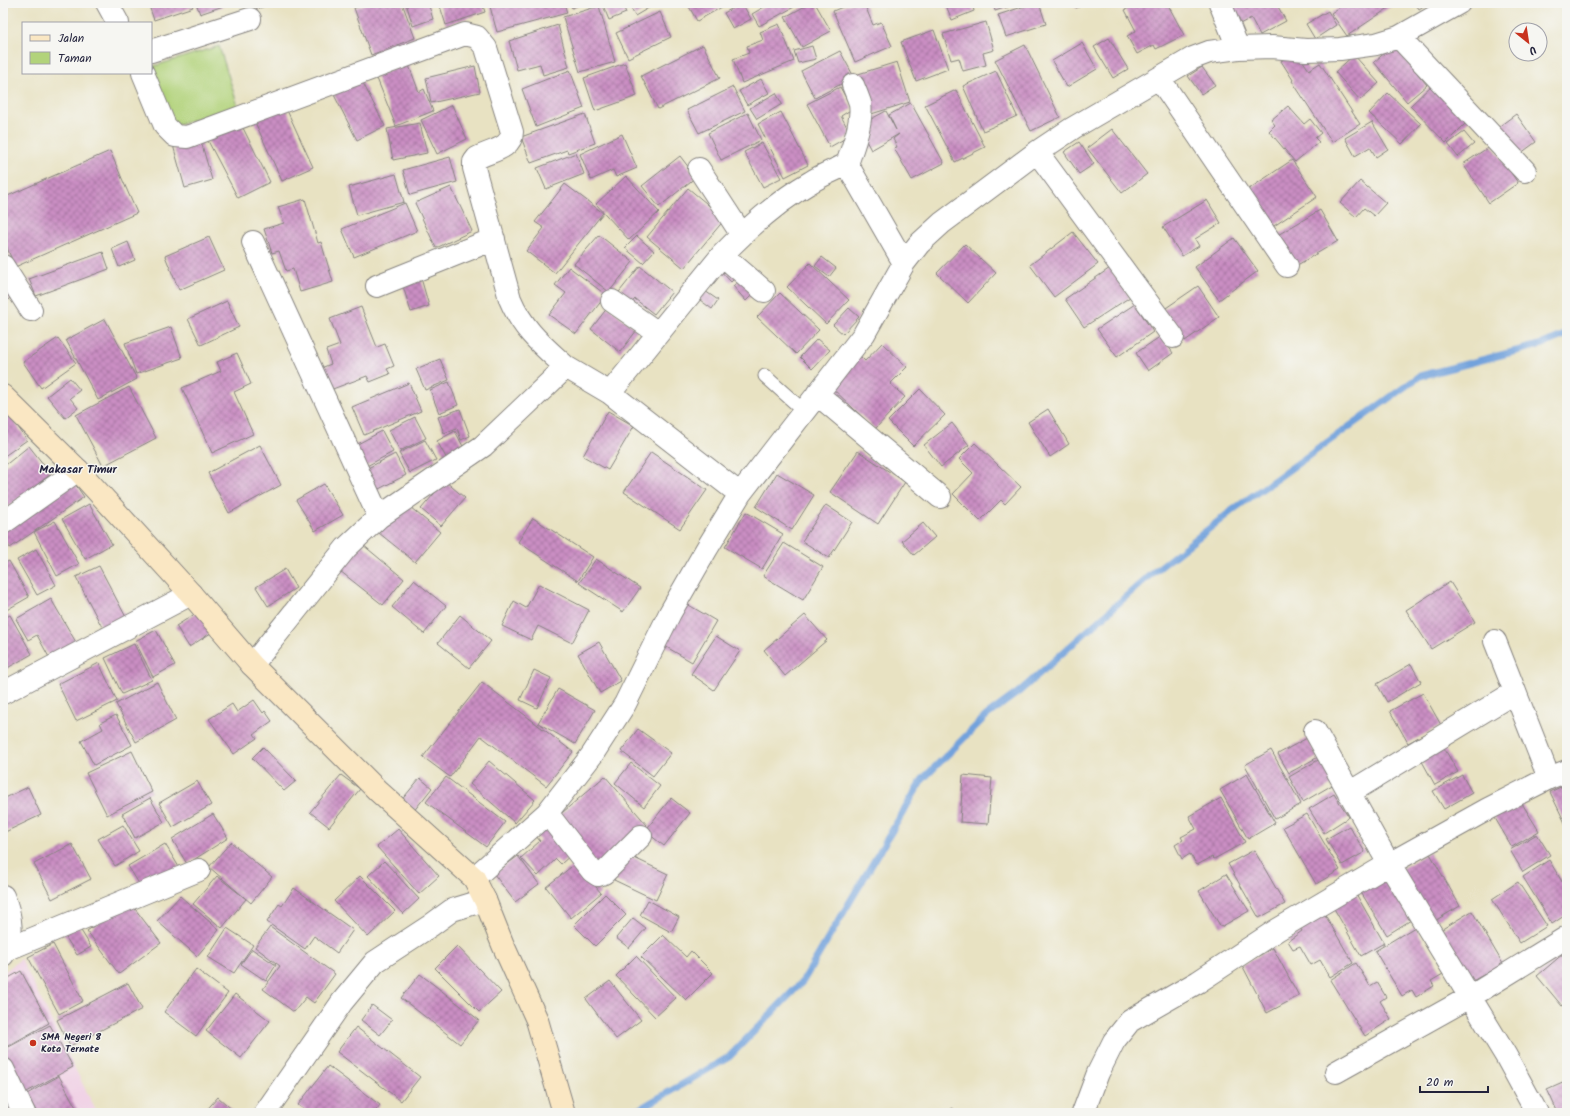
<svg xmlns="http://www.w3.org/2000/svg" width="1570" height="1116" font-family="Kalam,sans-serif">
<style>
.built{fill:#f0d0e5}
.green{fill:#b2d37b;stroke:#6a7a5b}
.lines{fill:none;stroke-linecap:round;stroke-linejoin:round}
.stream{stroke:#72a2dc;stroke-width:7}
.building{fill:url(#building-cross-hatch)}
.lane-casing{stroke:#85827e;stroke-width:15}
.street-casing{stroke:#85827e;stroke-width:24}
.secondary-casing{stroke:#85827e;stroke-width:24}
.lane{stroke:#fff;stroke-width:13}
.street{stroke:#fff;stroke-width:22}
.secondary{stroke:#fae7c3;stroke-width:22}
.poi-dot{fill:#c8321e;stroke:#f6f6f2;stroke-width:1.5}
.labels{text-anchor:middle;dominant-baseline:central;stroke-width:3;stroke-linejoin:round;paint-order:stroke}
.poi-label{font-size:10px;font-weight:bold;fill:#22223b;stroke:#f6f6f2;text-anchor:start}
.quarter-label{font-size:12px;font-weight:bold;fill:#22223b;stroke:#f6f6f2}
</style>
<defs>
<pattern id="building-cross-hatch" width="8" height="8" patternUnits="userSpaceOnUse"><rect width="8" height="8" fill="#ca8ec3"/><path d="M0 0l8 8M0 8l8-8" fill="none" stroke="#a474a0"/></pattern>
</defs>
<rect width="100%" height="100%" fill="#f6f6f2"/>
<filter id="ink" filterUnits="userSpaceOnUse"><feTurbulence type="fractalNoise" baseFrequency=".025" numOctaves="2"/><feDisplacementMap in="SourceGraphic" scale="8" xChannelSelector="R" yChannelSelector="G"/><feConvolveMatrix kernelMatrix="1 2 1 2 8 2 1 2 1" color-interpolation-filters="sRGB"/></filter>
<filter id="wash" filterUnits="userSpaceOnUse"><feTurbulence type="fractalNoise" baseFrequency=".012" numOctaves="4" result="noise"/><feDisplacementMap in="SourceGraphic" scale="16" xChannelSelector="R" yChannelSelector="G"/><feGaussianBlur stdDeviation="0.9" result="paint"/><feColorMatrix in="noise" values="0 0 0 0 0 0 0 0 0 0 0 0 0 0 0 0 0 1.4 0 .05"/><feComposite in="paint" operator="in"/></filter>
<g filter="url(#wash)">
<rect width="100%" height="100%" fill="#e8e2c2"/>
<!-- built -->
<path class="built" d="M21 959 97 1113H3V973Z"/>
<!-- green -->
<path class="green" d="M219 46 238 106 168 128 151 67Z"/>
<g class="lines">
<!-- stream -->
<path class="stream" d="M633 1113 729 1057 803 981 922 780 986 716 1020 691 1150 575 1234 509 1420 376 1543 344 1567 334"/>
</g>
<g id="blocks">
<!-- building -->
<path class="building" d="M148 3H191L193 7 154 20Z
M196 3H232L200 14Z
M255 3H274L257 9Z
M368 3H402L415 38 371 55 354 8Z
M406 3H428L433 19 413 26Z
M439 3H482L485 12 446 25Z
M489 3H564L567 13 497 32Z
M570 3H584L572 8Z
M602 3H622L626 13 609 20Z
M628 3H657L635 16Z
M687 3H729L697 21Z
M742 3 751 19 733 29 724 13Z
M771 3H792L794 7 759 26 752 14Z
M811 3H815L831 31 802 47 785 17Z
M852 3H864L873 25 881 22 892 46 855 62 833 11Z
M945 3H972L974 11 952 20Z
M993 3H1021L995 11Z
M1034 3H1039L1046 24 1006 37 998 15Z
M1074 3H1088L1076 8Z
M1138 3H1167L1184 35 1156 49 1154 45 1137 54 1127 36 1136 31 1125 10Z
M1226 3H1276L1286 21 1260 35 1251 18 1238 25Z
M1346 3H1396L1347 36 1331 13Z
M1415 3H1428L1419 9Z
M599 6 615 62 580 72 563 17Z
M1328 11 1336 25 1315 39 1306 24Z
M660 12 671 37 628 58 616 33Z
M986 22 994 50 983 53 986 65 963 71 959 58 951 60 943 34Z
M779 24 794 61 742 83 733 59 749 53 747 46 763 40 760 32Z
M558 25 569 67 543 75 540 64 517 70 509 41Z
M934 30 948 69 916 81 901 42Z
M1109 38 1128 69 1113 78 1094 47Z
M1082 43 1097 69 1067 87 1052 61Z
M703 45 720 78 658 109 641 76Z
M1025 45 1060 117 1031 131 995 60Z
M1394 45 1427 85 1407 102 1374 62Z
M812 46 816 59 798 63 794 51Z
M840 51 854 77 815 98 801 71Z
M1296 51 1309 70 1320 63 1360 124 1332 142 1292 81 1293 80 1281 61Z
M1354 55 1379 83 1360 100 1335 72Z
M897 62 910 102 868 115 855 75Z
M408 63 419 92 424 89 433 111 396 126 376 76Z
M625 63 637 96 595 111 584 78Z
M475 66 480 92 431 103 426 78Z
M1202 67 1215 85 1201 94 1188 76Z
M570 70 584 108 536 127 522 89Z
M996 71 1017 116 983 131 963 86Z
M360 77 385 126 357 140 332 91Z
M761 79 769 93 747 105 739 91Z
M1434 83 1470 119 1446 143 1410 106Z
M733 87 745 111 699 133 687 110Z
M840 87 852 109 841 116 851 135 830 147 807 104Z
M956 90 985 147 955 162 925 105Z
M776 93 782 104 757 119 750 108Z
M1388 93 1421 124 1402 144 1369 113Z
M911 103 944 163 912 180 894 148 897 147 893 139 899 134 871 150 858 126 886 111 896 130 889 115Z
M452 105 467 139 437 154 421 120Z
M285 106 313 167 282 181 254 120Z
M1288 106 1304 124 1310 119 1321 133 1315 138 1319 142 1295 162 1269 131 1275 125 1271 120Z
M781 112 808 165 785 177 758 124Z
M748 113 761 140 721 160 708 133Z
M585 114 595 143 568 153 567 150 531 163 521 137Z
M1516 114 1536 142 1517 156 1497 128Z
M240 122 270 182 238 198 207 139Z
M1372 122 1388 149 1376 157 1370 147 1355 156 1345 138Z
M420 123 427 153 393 160 387 129Z
M1112 129 1147 174 1122 193 1087 148Z
M1464 132 1474 144 1458 157 1448 144Z
M622 134 637 168 616 177 613 170 591 180 580 154Z
M200 138 212 180 185 188 173 145Z
M1079 142 1094 164 1079 174 1064 152Z
M762 143 781 178 763 187 744 152Z
M1492 145 1518 183 1489 203 1463 164Z
M110 151 137 213 15 267 3 238V198Z
M576 153 584 174 546 189 537 168Z
M680 156 696 177 659 207 642 186Z
M450 157 457 182 410 195 403 170Z
M1292 160 1317 197 1268 230 1243 193Z
M396 174 404 202 357 215 349 187Z
M626 176 659 212 629 240 596 204Z
M1360 181 1386 203 1374 216 1364 208 1356 217 1340 203Z
M565 184 603 213 555 273 526 251 544 228 535 222Z
M451 187 472 231 436 248 415 203Z
M688 188 725 219 684 268 647 237Z
M305 199 318 243 321 242 333 282 300 292 293 269 286 271 279 251 272 253 264 229 284 223 278 207Z
M1207 200 1221 223 1195 239 1199 246 1182 256 1163 227Z
M405 203 417 231 354 257 342 229Z
M1320 210 1338 241 1294 267 1276 236Z
M1073 232 1098 264 1054 297 1030 265Z
M599 235 633 262 609 292 574 264Z
M637 236 654 251 643 263 625 248Z
M209 237 224 270 179 290 165 256Z
M1234 238 1258 271 1219 300 1195 267Z
M128 242 135 260 119 267 112 249Z
M965 244 996 273 968 303 937 273Z
M103 252 109 269 36 296 29 279Z
M822 257 836 268 829 277 815 266Z
M810 263 849 300 826 324 787 287Z
M640 266 672 292 654 314 635 299 629 306 616 296Z
M716 266 737 276 731 282Z
M569 267 606 295 576 334 549 315 566 293 555 285Z
M1110 268 1130 297 1084 327 1065 299Z
M421 278 429 306 411 312 402 283Z
M741 279 754 293 746 301 733 286Z
M3 284 12 297 3 303Z
M1198 286 1219 317 1185 341 1163 310Z
M702 289 718 300 712 309 696 297Z
M780 293 819 330 796 354 757 317Z
M227 301 239 327 201 345 188 319Z
M1135 304 1153 332 1117 357 1097 329Z
M361 307 377 347 385 344 394 366 387 369 390 374 370 382 367 376 330 390 321 368 331 364 326 350 340 345 330 319Z
M608 307 637 330 620 352 591 329Z
M849 308 859 317 843 334 833 325Z
M105 319 137 379 98 400 66 340Z
M171 327 182 358 136 374 125 343Z
M1161 336 1173 353 1148 371 1136 353Z
M58 338 76 363 41 388 23 362Z
M817 339 830 350 812 369 800 357Z
M882 343 907 367 890 384 905 397 875 429 831 387 860 356 865 361Z
M237 353 251 384 234 392 253 434 212 453 182 388 221 371 217 362Z
M440 359 449 380 425 390 416 369Z
M70 378 80 390 70 398 78 408 65 418 47 396Z
M449 382 458 405 439 413 430 390Z
M409 383 421 411 364 435 352 407Z
M129 387 156 438 103 466 76 415Z
M920 389 945 415 913 446 888 421Z
M460 409 470 436 461 440 457 428 444 433 438 417Z
M1048 409 1069 444 1050 457 1028 422Z
M608 411 634 426 608 470 583 456Z
M9 414 27 440 3 457V418Z
M415 417 426 438 400 451 389 430Z
M952 423 969 445 941 467 924 445Z
M382 431 393 452 363 468 352 447Z
M455 431 468 456 450 465 437 441Z
M425 440 436 460 410 473 399 453Z
M975 443 1021 487 1005 504 1001 500 980 521 953 494 973 473 959 459Z
M260 445 281 485 229 513 208 473Z
M29 446 51 474 4 510 3 467Z
M858 451 905 482 878 524 830 492Z
M651 452 707 490 680 529 624 492Z
M395 454 406 475 375 491 364 470Z
M777 473 814 495 792 530 756 507Z
M71 478 84 497 10 548 3 538V524Z
M445 481 465 498 441 526 421 509Z
M324 484 343 515 315 531 296 500Z
M404 502 440 532 415 562 379 533Z
M89 504 112 544 85 559 62 519Z
M826 505 852 522 829 558 802 541Z
M746 512 783 534 762 569 725 547Z
M533 518 593 557 578 581 518 542Z
M55 521 79 564 57 576 34 532Z
M923 523 935 537 914 555 902 541Z
M784 543 823 567 803 600 763 576Z
M362 544 404 579 383 605 340 571Z
M36 549 56 585 37 595 17 560Z
M596 559 640 588 623 612 579 583Z
M9 561 29 597 3 612V564Z
M99 566 128 621 105 633 76 577Z
M285 569 296 588 268 606 256 587Z
M414 580 446 606 424 634 392 607Z
M1450 582 1475 622 1431 649 1406 610Z
M539 584 589 610 572 643 538 626 531 640 502 626 514 601 526 608Z
M51 599 77 644 50 659 37 635 28 640 16 619Z
M687 604 716 621 692 662 663 645Z
M201 610 214 631 189 647 176 626Z
M10 615 32 654 4 670 3 619Z
M460 615 491 641 469 668 438 643Z
M805 615 827 640 785 676 764 650Z
M156 630 175 665 153 677 135 641Z
M716 636 740 651 714 690 691 674Z
M599 642 621 681 600 693 578 654Z
M134 644 152 680 122 694 105 658Z
M99 663 117 701 76 721 58 684Z
M1411 664 1421 682 1387 702 1377 684Z
M534 670 551 678 537 708 520 700Z
M157 682 176 720 136 742 116 704Z
M482 682 573 752 546 786 481 736 450 777 423 757Z
M558 689 595 710 575 744 538 723Z
M1423 693 1441 725 1408 743 1390 711Z
M254 700 263 713 265 711 272 721 254 734 257 738 234 754 209 719 232 704 237 712Z
M116 715 132 745 94 765 81 741 103 729 100 723Z
M638 729 671 753 653 776 621 751Z
M1307 738 1318 757 1289 773 1278 754Z
M1440 741 1458 772 1435 785 1418 754Z
M263 747 296 781 284 791 252 758Z
M1271 750 1301 804 1275 819 1245 765Z
M132 751 152 792 107 815 86 773Z
M1320 759 1334 784 1303 802 1289 777Z
M489 761 535 800 515 823 470 784Z
M631 763 660 786 644 807 615 783Z
M1247 774 1275 823 1248 839 1220 790Z
M341 775 360 789 329 827 310 812Z
M963 775 992 778 988 824 960 822Z
M1462 775 1472 793 1444 809 1433 791Z
M605 776 647 825 598 867 556 818Z
M446 777 505 822 486 847 426 802Z
M420 778 432 788 413 812 400 802Z
M197 781 211 805 173 827 159 803Z
M1567 784V827L1550 792Z
M28 787 41 815 3 833V799Z
M1334 794 1349 817 1324 833 1309 809Z
M1518 797 1539 831 1512 847 1492 813Z
M150 798 164 822 135 838 122 814Z
M671 798 690 813 664 846 645 831Z
M1221 798 1245 842 1214 859 1212 857 1197 865 1190 854 1182 859 1175 845 1183 840 1181 837 1196 829 1189 816Z
M213 814 228 838 187 864 172 839Z
M1307 814 1340 870 1316 884 1283 827Z
M123 825 139 851 115 866 98 839Z
M1349 826 1365 852 1342 865 1326 839Z
M547 827 572 854 561 864 556 859 538 876 521 858 540 841 536 836Z
M398 829 439 876 419 894 377 847Z
M1537 834 1550 855 1523 872 1510 850Z
M231 842 272 877 251 903 209 867Z
M72 844 91 879 52 899 34 864Z
M165 844 179 867 143 890 128 866Z
M1254 850 1285 904 1259 918 1228 864Z
M1429 852 1460 906 1433 922 1401 869Z
M626 854 668 874 656 900 614 880Z
M518 856 539 884 515 902 494 874Z
M1549 860 1567 890V914L1552 924 1523 877Z
M384 861 419 899 403 914 368 876Z
M576 863 601 893 571 918 546 887Z
M1226 874 1249 911 1221 927 1199 891Z
M1383 874 1411 920 1387 935 1359 889Z
M217 876 246 899 222 928 193 904Z
M360 876 395 911 368 937 334 901Z
M1518 882 1547 926 1520 943 1492 899Z
M294 888 353 930 337 953 314 936 305 949 267 922 279 904 282 906Z
M1355 892 1384 943 1361 956 1332 905Z
M605 894 626 915 595 946 574 925Z
M180 896 219 930 197 956 157 921Z
M648 900 679 917 671 932 640 915Z
M129 901 161 943 119 974 87 931Z
M1472 911 1503 964 1469 983 1439 931Z
M1324 913 1353 963 1330 977 1320 960 1311 965 1300 946 1293 949 1288 941 1302 931 1300 927Z
M633 918 646 928 629 948 616 938Z
M77 924 91 947 77 955 63 933Z
M270 927 335 974 314 1003 306 997 294 1012 263 989 280 966 255 947Z
M1415 927 1443 974 1431 981 1434 986 1416 997 1412 990 1402 996 1375 951Z
M227 928 253 945 234 973 208 957Z
M663 935 686 957 691 951 713 973 686 1000 641 957Z
M53 944 83 1001 59 1014 28 957Z
M457 946 501 992 479 1012 435 968Z
M1273 948 1299 996 1267 1013 1242 965Z
M252 949 276 965 266 981 241 964Z
M1564 953 1567 957V1002L1562 1006 1537 976Z
M636 956 676 998 655 1017 616 976Z
M1356 963 1370 986 1377 982 1386 997 1380 1001 1391 1019 1365 1036 1330 980Z
M196 969 228 993 196 1036 164 1012Z
M21 971 49 1023 8 1046 3 1036V981Z
M420 974 479 1020 460 1044 401 998Z
M610 981 641 1020 616 1039 586 999Z
M128 983 142 1009 70 1046 57 1020Z
M235 994 270 1021 241 1058 206 1031Z
M372 1005 392 1020 380 1035 361 1020Z
M50 1025 73 1067 25 1093 3 1050Z
M356 1027 420 1077 401 1101 337 1052Z
M328 1066 380 1105 374 1113H309L298 1105Z
M59 1076 79 1113H37L27 1094Z
M1567 1080V1113H1558L1547 1089Z
M218 1097 236 1113H204Z
M953 1108 955 1113H944Z"/>
</g>
</g>
<g filter="url(#ink)">
<use href="#blocks" fill-opacity="0" stroke="#85827e" stroke-width="1"/>
<g class="lines">
<!-- lane casing -->
<g class="lane-casing">
<path id="lane" d="M765 376 804 411"/>
</g>
<!-- street casing -->
<g class="street-casing">
<path id="street" d="M107 3 118 23
M1220 3 1238 48
M1399 37 1525 171
M151 51 250 19
M143 73 165 126 175 136 187 137 465 34 477 37 486 48 512 132C512 149 489 151 477 158L474 162V168L510 299C523 330 542 345 566 367
M1159 78 1287 266
M1037 152 1173 337
M847 164 904 263
M699 169 742 235
M253 242 379 517
M722 255 764 291
M3 266 31 310
M377 286 494 239
M612 301 658 333
M610 393 722 255C748 228 778 201 811 182 822 175 835 170 847 164 853 146 863 122 860 103 858 97 855 90 853 85
M817 394 940 497
M740 494 864 334 904 263 919 244 942 223 1037 152 1073 128 1193 58 1209 52 1238 48 1272 47 1306 50 1340 49 1376 44 1399 37 1459 3
M3 523 78 470
M1495 641 1549 778
M252 665 346 548 379 517 483 446 566 367 610 393 740 494 706 550 670 613 625 704 592 755 547 813 474 878
M3 693 191 594
M1315 731 1389 864 1506 1056 1537 1113
M1349 793 1515 692
M547 813 592 871 598 875 604 873 641 836
M3 896C11 914 15 939 3 955
M8 949 199 870
M3 1069 24 1113
M1336 1072 1470 997 1567 937
M265 1113 342 1002 375 962 430 926 452 910 485 900
M1083 1113 1098 1073 1114 1041 1130 1021 1198 982 1277 930 1389 864 1486 810 1549 778 1567 771"/>
</g>
<!-- secondary casing -->
<g class="secondary-casing">
<path id="secondary" d="M3 396 78 470 191 594 252 665 378 791 474 878 485 900 503 945 537 1020 564 1113"/>
</g>
<!-- lane -->
<use href="#lane" class="lane"/>
<!-- street -->
<use href="#street" class="street"/>
<!-- secondary -->
<use href="#secondary" class="secondary"/>
</g>
</g>
<!-- markers -->
<circle class="poi-dot" cx="33" cy="1043" r="4"/>
<g class="labels">
<!-- poi labels -->
<g class="poi-label">
<text x="41" y="1037">SMA Negeri 8<tspan x="41" dy="12">Kota Ternate</tspan></text>
</g>
<!-- quarter labels -->
<g class="quarter-label">
<text x="78" y="469">Makasar Timur</text>
</g>
</g>
<!-- margin -->
<rect width="1570" height="1116" fill="none" stroke="#f6f6f2" stroke-width="16"/>
<!-- legend -->
<rect x="22" y="22" width="130" height="52" fill="#f6f6f2" stroke="#a1a1a9"/>
<rect x="30" y="35" width="20" height="6" fill="#fae7c3" stroke="#a1a1a9"/>
<text x="58" y="42" font-size="12" fill="#22223b">Jalan</text>
<rect x="30" y="52" width="20" height="12" fill="#b2d37b" stroke="#a1a1a9"/>
<text x="58" y="62" font-size="12" fill="#22223b">Taman</text>
<!-- north arrow -->
<g transform="translate(1528 42) rotate(150)"><circle r="19" fill="#f6f6f2" stroke="#a1a1a9"/>
<path d="M0-3L7 15L0 10L-7 15Z" fill="#c8321e"/>
<text y="-6" font-size="11" font-weight="bold" text-anchor="middle" fill="#22223b">U</text>
</g>
<!-- scale -->
<path d="M1420 1086v6h68v-6" fill="none" stroke="#22223b" stroke-width="2"/>
<text x="1426" y="1086" font-size="12" fill="#22223b" stroke="#f6f6f2" stroke-width="3" paint-order="stroke">20 m</text>
</svg>
